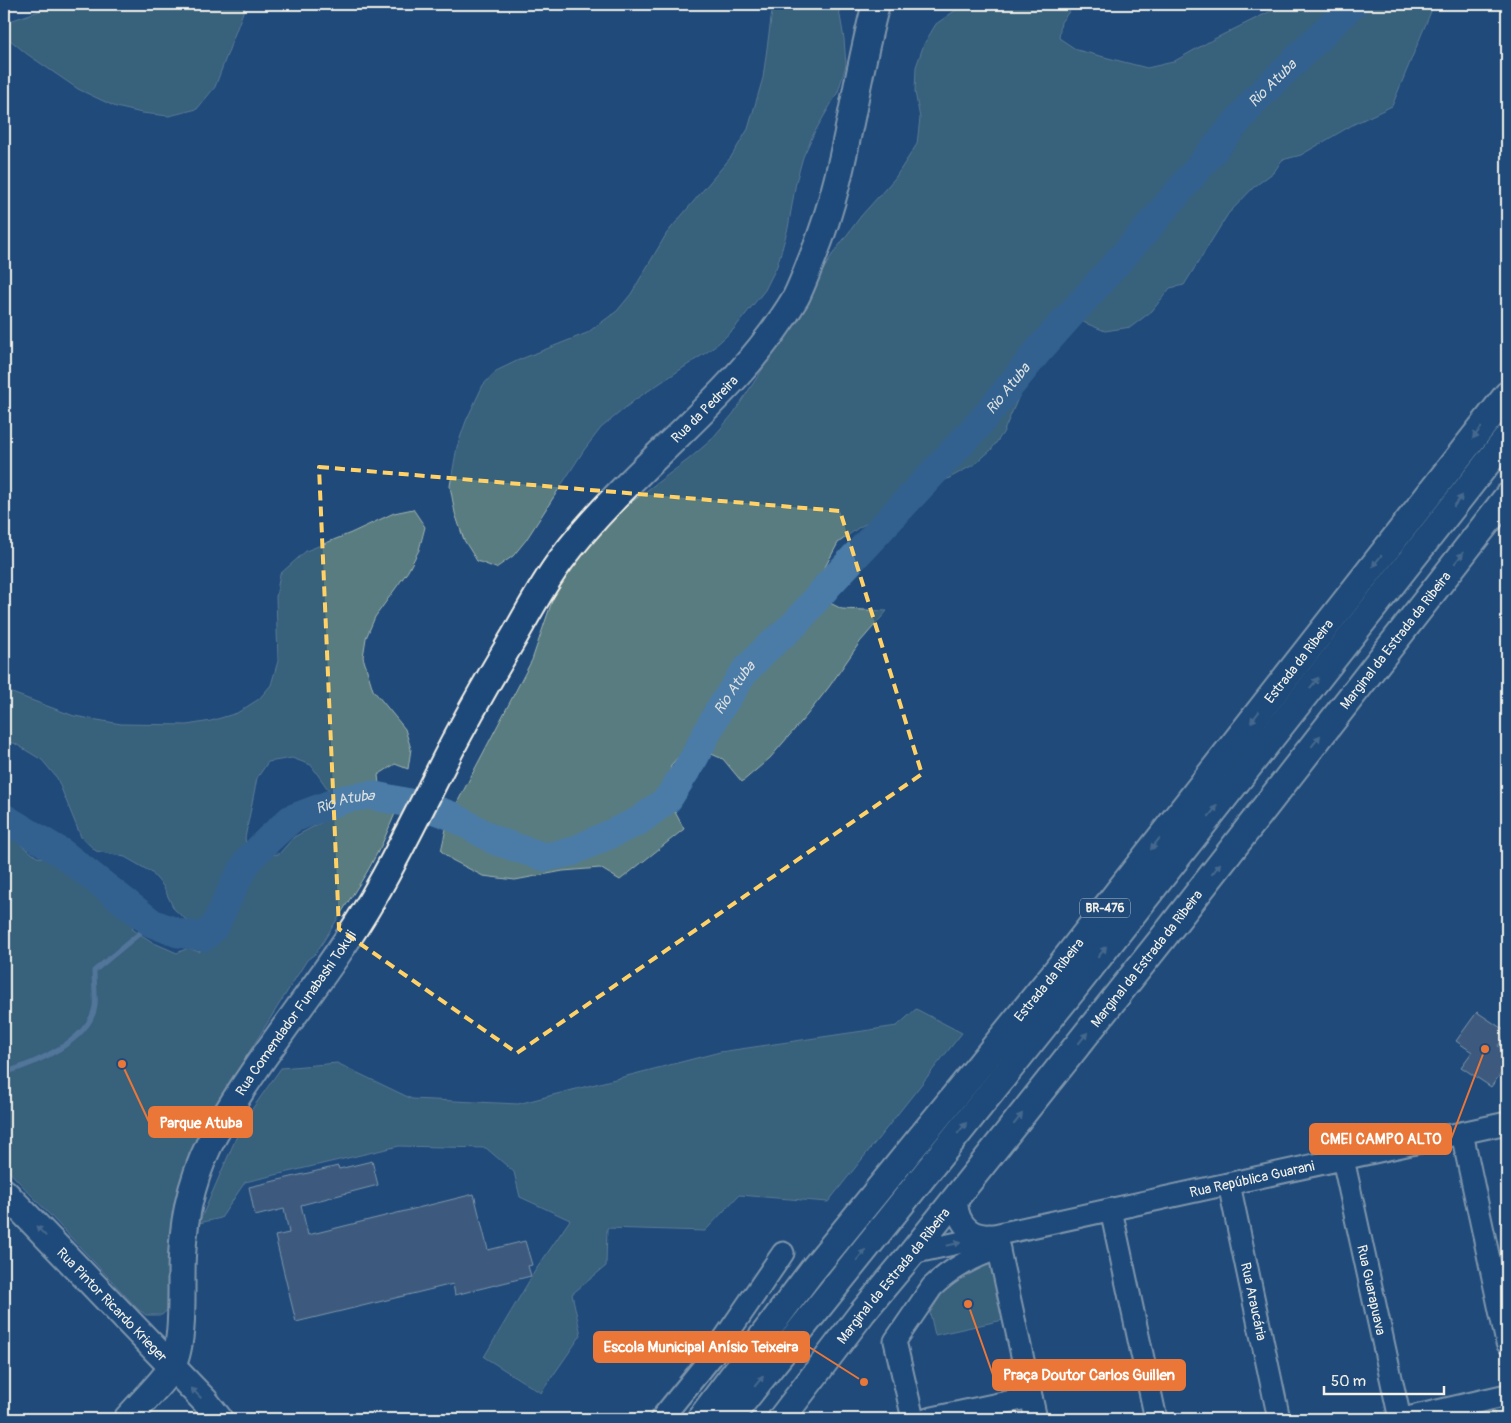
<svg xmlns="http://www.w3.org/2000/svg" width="1511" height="1423" font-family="Pangolin,sans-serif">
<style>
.green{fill:#597b7f;stroke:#a6b6b4;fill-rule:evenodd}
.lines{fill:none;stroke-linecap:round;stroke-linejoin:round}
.stream{stroke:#8faac2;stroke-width:5}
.river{stroke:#4c7ba8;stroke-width:29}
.building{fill:#636e83;stroke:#f4f1e8}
.minor-casing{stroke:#f4f1e8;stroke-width:25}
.major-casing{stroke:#f4f1e8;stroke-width:30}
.minor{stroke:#1f4a7a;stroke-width:21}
.major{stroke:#1f4a7a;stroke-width:26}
.oneway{fill:#748da6}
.marked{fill:none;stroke:#ffd166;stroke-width:4;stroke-dasharray:10 6;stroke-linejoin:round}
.labels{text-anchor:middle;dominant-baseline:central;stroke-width:4;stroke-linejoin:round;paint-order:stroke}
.shield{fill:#1f4a7a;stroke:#b4bfc7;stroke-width:1}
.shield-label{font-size:12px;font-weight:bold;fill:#f4f1e8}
.street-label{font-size:14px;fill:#f4f1e8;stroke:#1f4a7a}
.water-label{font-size:15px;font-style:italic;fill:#dbdfde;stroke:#1f4a7a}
.leader{fill:none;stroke:#ea7738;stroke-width:2}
.callout-dot{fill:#ea7738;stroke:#1f4a7a;stroke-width:2}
.callout{fill:#ea7738;stroke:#ea7738;stroke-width:2}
.callout-label{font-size:15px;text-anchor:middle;font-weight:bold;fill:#fff}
</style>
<rect width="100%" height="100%" fill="#1f4a7a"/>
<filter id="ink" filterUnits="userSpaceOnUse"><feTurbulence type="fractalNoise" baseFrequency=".02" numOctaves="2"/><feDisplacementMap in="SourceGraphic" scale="10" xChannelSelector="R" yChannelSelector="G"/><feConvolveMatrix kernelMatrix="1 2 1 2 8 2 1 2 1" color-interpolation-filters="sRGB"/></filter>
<g filter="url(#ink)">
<!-- green -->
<path class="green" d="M52 4H246L215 87 197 109 169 116 142 113 116 107 78 89 27 54 4 35V23L45 9Z
M773 4H838L844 39 846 65 838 92 814 133 803 157 796 182 788 228 777 266 765 290 733 330 713 348 636 399 601 428 584 450 526 540 513 556 496 568 477 561 464 540 455 513 450 486 457 447 466 421 483 385 496 371 521 359 587 333 617 311 631 294 667 233 731 157 748 129 763 78Z
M967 4H1075L1061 22 1059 38 1077 50 1147 68 1173 62 1212 40 1275 9 1281 4H1434L1392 106 1354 124 1301 155 1282 160 1274 172 1254 187 1228 214 1184 285 1170 288 1152 311 1131 327 1105 331 1073 318 1048 323 1031 342 1019 396 1003 433 991 450 975 464 858 528 838 543 819 578 822 599 842 609 887 611 860 642 829 687 807 715 770 758 742 782 723 759 709 753 680 755 671 765 666 795 684 829 620 880 600 868 563 871 515 880 483 876 452 860 441 851 446 829 457 803 532 660 562 572 614 515 689 459 710 441 733 414 783 338 832 255 861 216 895 178 917 144 920 118 915 92 916 67 924 44 936 24 963 5Z
M413 509 425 527 419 550 408 571 375 617 366 638 363 657 373 690 405 729 411 749 408 769 395 764 378 775 381 802 393 803 397 809 382 844 367 872 316 953 307 960 200 1130 189 1157 181 1178 175 1205 171 1232 168 1278 169 1308 162 1315H146L138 1309 4 1166V823L16 830 15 837 21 845 37 857 54 859 59 869 67 864 80 873 79 882 104 899 126 908 135 923 132 929 154 943 177 953 188 948 199 952 204 948 195 945 192 925 174 909 163 886 151 872 125 857 96 851 81 837 57 778 42 760 14 743 4 742V690L74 716 121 724 187 725 211 721 237 713 259 699 271 685 278 661 276 597 280 574 306 551 351 533 394 513ZM292 758 311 765 343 811 294 837 279 854 266 855 256 863 248 853 245 838 257 778 268 762Z
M916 1009 962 1033 828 1202 739 1195 705 1231 607 1228 606 1266 572 1294 581 1335 541 1393 484 1357 535 1271 570 1220 520 1197 514 1172 486 1148 399 1146 245 1182 221 1218 199 1223 243 1122 281 1068 337 1063 412 1099 518 1104 720 1052 897 1026Z
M990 1258 1003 1320 935 1335 930 1313 950 1281Z
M1492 1405 1495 1417 1487 1419H1437Z"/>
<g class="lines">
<!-- stream -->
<path class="stream" d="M4 1073C33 1064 90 1041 95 1006 96 999 94 981 94 971L152 923"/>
<!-- river -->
<path class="river" id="s1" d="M4 818 62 853 152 923 178 933 204 937 215 926 235 883 249 859 269 839 291 819 344 799 370 795 424 806 452 816 496 841 545 857 571 852 639 821 668 799 694 758 719 710 745 671 765 650 795 624 829 584 980 423 1039 350 1148 228 1256 99 1353 4"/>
</g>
<!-- building -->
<path class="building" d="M1477 1012 1507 1032 1498 1046 1507 1052V1065L1491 1087 1461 1067 1472 1052 1456 1041Z
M372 1161 378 1185 301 1205 308 1235 474 1194 488 1250 525 1241 532 1265 528 1266 531 1276 455 1295 453 1284 296 1322 275 1236 289 1233 284 1209 255 1216 249 1187 338 1166 339 1169Z"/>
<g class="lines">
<!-- minor casing -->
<g class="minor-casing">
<g id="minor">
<path d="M1462 1133 1507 1343"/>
<path id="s2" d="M1343 1159 1400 1419"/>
<path id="s3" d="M1229 1184 1279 1419"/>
<path d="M957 1196C955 1217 966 1237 990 1235"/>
<path d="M1111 1210 1156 1419"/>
<path d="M996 1237 1036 1419"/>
<path id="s4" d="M912 1253 1507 1123"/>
<path d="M661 1419 713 1355 783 1253"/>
<path d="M913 1419 895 1341 932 1287C950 1270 975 1255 999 1249"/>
<path d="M928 1419 1031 1397"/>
<path d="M1403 1419 1507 1395"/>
</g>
</g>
<!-- major casing -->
<g class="major-casing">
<g id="major">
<path id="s5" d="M4 1192 205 1401 219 1419"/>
<path id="s6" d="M127 1419C139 1405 160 1385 170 1370 186 1344 180 1287 182 1256 184 1212 195 1168 217 1130 263 1049 326 979 373 898 396 858 417 816 438 774 461 728 487 682 514 637 529 611 543 584 561 560 631 466 736 399 796 297 802 285 807 271 812 259 846 177 853 88 876 4"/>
<path id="s7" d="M700 1419 811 1272 1053 975 1507 395"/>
<path d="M729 1419 1072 991 1507 438"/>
<path id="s8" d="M781 1419 862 1313 912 1253 1162 939 1507 497"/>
</g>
</g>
<!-- minor -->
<use href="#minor" class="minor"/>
<!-- major -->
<use href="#major" class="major"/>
</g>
<!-- one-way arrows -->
<defs><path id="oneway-solid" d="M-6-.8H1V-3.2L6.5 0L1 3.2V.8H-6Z" transform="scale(1.25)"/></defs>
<g class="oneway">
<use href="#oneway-solid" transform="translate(1477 433) rotate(128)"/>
<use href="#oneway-solid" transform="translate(1458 501) rotate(-52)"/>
<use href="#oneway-solid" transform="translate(1459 558) rotate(-52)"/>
<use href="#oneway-solid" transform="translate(1377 561) rotate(128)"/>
<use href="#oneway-solid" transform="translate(1314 683) rotate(-52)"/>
<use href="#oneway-solid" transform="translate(1255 717) rotate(128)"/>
<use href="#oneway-solid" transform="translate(1316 741) rotate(-52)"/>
<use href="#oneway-solid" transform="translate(1213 811) rotate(-52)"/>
<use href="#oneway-solid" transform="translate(1155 844) rotate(128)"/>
<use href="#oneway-solid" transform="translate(1216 869) rotate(-52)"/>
<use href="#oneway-solid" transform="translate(1102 952) rotate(-52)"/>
<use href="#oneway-solid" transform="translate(1083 1038) rotate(-51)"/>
<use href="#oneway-solid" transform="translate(1018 1119) rotate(-52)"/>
<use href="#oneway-solid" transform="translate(962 1128) rotate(-51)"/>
<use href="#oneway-solid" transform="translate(41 1231) rotate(-134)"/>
<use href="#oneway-solid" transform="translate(954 1244) rotate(-13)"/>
<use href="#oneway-solid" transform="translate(861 1255) rotate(-51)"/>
<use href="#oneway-solid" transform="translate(759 1381) rotate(-51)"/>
<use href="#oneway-solid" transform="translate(196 1393) rotate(-135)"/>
</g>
</g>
<!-- marked area -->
<path d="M0 0H1511V1423H0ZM319 467 840 511 922 774 517 1053 339 929Z" fill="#1f4a7a" fill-opacity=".55" fill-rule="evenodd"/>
<path class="marked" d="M319 467 840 511 922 774 517 1053 339 929Z"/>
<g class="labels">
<!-- shield labels -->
<rect class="shield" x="1080" y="898.5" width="50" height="19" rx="4"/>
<g class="shield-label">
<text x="1105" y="908">BR-476</text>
</g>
<!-- street labels -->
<g class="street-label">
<text stroke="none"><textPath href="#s6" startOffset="1188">Rua da Pedreira</textPath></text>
<text stroke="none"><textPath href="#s8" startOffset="992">Marginal da Estrada da Ribeira</textPath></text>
<text stroke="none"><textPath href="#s7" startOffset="966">Estrada da Ribeira</textPath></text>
<text stroke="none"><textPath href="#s8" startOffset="588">Marginal da Estrada da Ribeira</textPath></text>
<text stroke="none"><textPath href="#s7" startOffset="561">Estrada da Ribeira</textPath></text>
<text stroke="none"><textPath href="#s6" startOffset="454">Rua Comendador Funabashi Tokuji</textPath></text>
<text stroke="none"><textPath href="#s4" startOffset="348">Rua República Guarani</textPath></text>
<text stroke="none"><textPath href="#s8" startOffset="182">Marginal da Estrada da Ribeira</textPath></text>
<text stroke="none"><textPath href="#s2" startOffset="134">Rua Guarapuava</textPath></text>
<text stroke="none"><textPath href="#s3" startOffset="120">Rua Araucária</textPath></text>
<text stroke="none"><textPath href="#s5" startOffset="156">Rua Pintor Ricardo Krieger</textPath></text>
</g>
<!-- water labels -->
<g class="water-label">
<text stroke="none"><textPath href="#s1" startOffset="1732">Rio Atuba</textPath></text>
<text stroke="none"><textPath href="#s1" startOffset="1328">Rio Atuba</textPath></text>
<text stroke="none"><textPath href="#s1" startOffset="922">Rio Atuba</textPath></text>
<text stroke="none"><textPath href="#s1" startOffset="442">Rio Atuba</textPath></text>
</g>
</g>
<!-- callouts -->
<path class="leader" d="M122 1064L149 1122M1485 1049L1451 1139M864 1382L809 1347M968 1304L993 1375"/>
<g class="callout-dot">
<circle cx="122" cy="1064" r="5"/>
<circle cx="1485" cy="1049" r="5"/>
<circle cx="864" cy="1382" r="5"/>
<circle cx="968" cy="1304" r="5"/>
</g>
<g class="callout">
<rect x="149" y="1107" width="103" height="30" rx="5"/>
<rect x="1310" y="1124" width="141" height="30" rx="5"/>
<rect x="594" y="1332" width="215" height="30" rx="5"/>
<rect x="993" y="1360" width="192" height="30" rx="5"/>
</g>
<g class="callout-label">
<text x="201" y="1128">Parque Atuba</text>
<text x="1381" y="1144">CMEI CAMPO ALTO</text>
<text x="701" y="1352">Escola Municipal Anísio Teixeira</text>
<text x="1089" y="1380">Praça Doutor Carlos Guillen</text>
</g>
<!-- margin -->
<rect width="1511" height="1423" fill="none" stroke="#1f4a7a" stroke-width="20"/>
<rect x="10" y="10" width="1491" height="1403" fill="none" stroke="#f4f1e8" stroke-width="2" filter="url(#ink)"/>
<!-- scale -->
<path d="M1324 1386v8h120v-8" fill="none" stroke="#f4f1e8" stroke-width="2.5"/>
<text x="1331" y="1386" font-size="15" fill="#f4f1e8" stroke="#1f4a7a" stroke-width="4" paint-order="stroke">50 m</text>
</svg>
